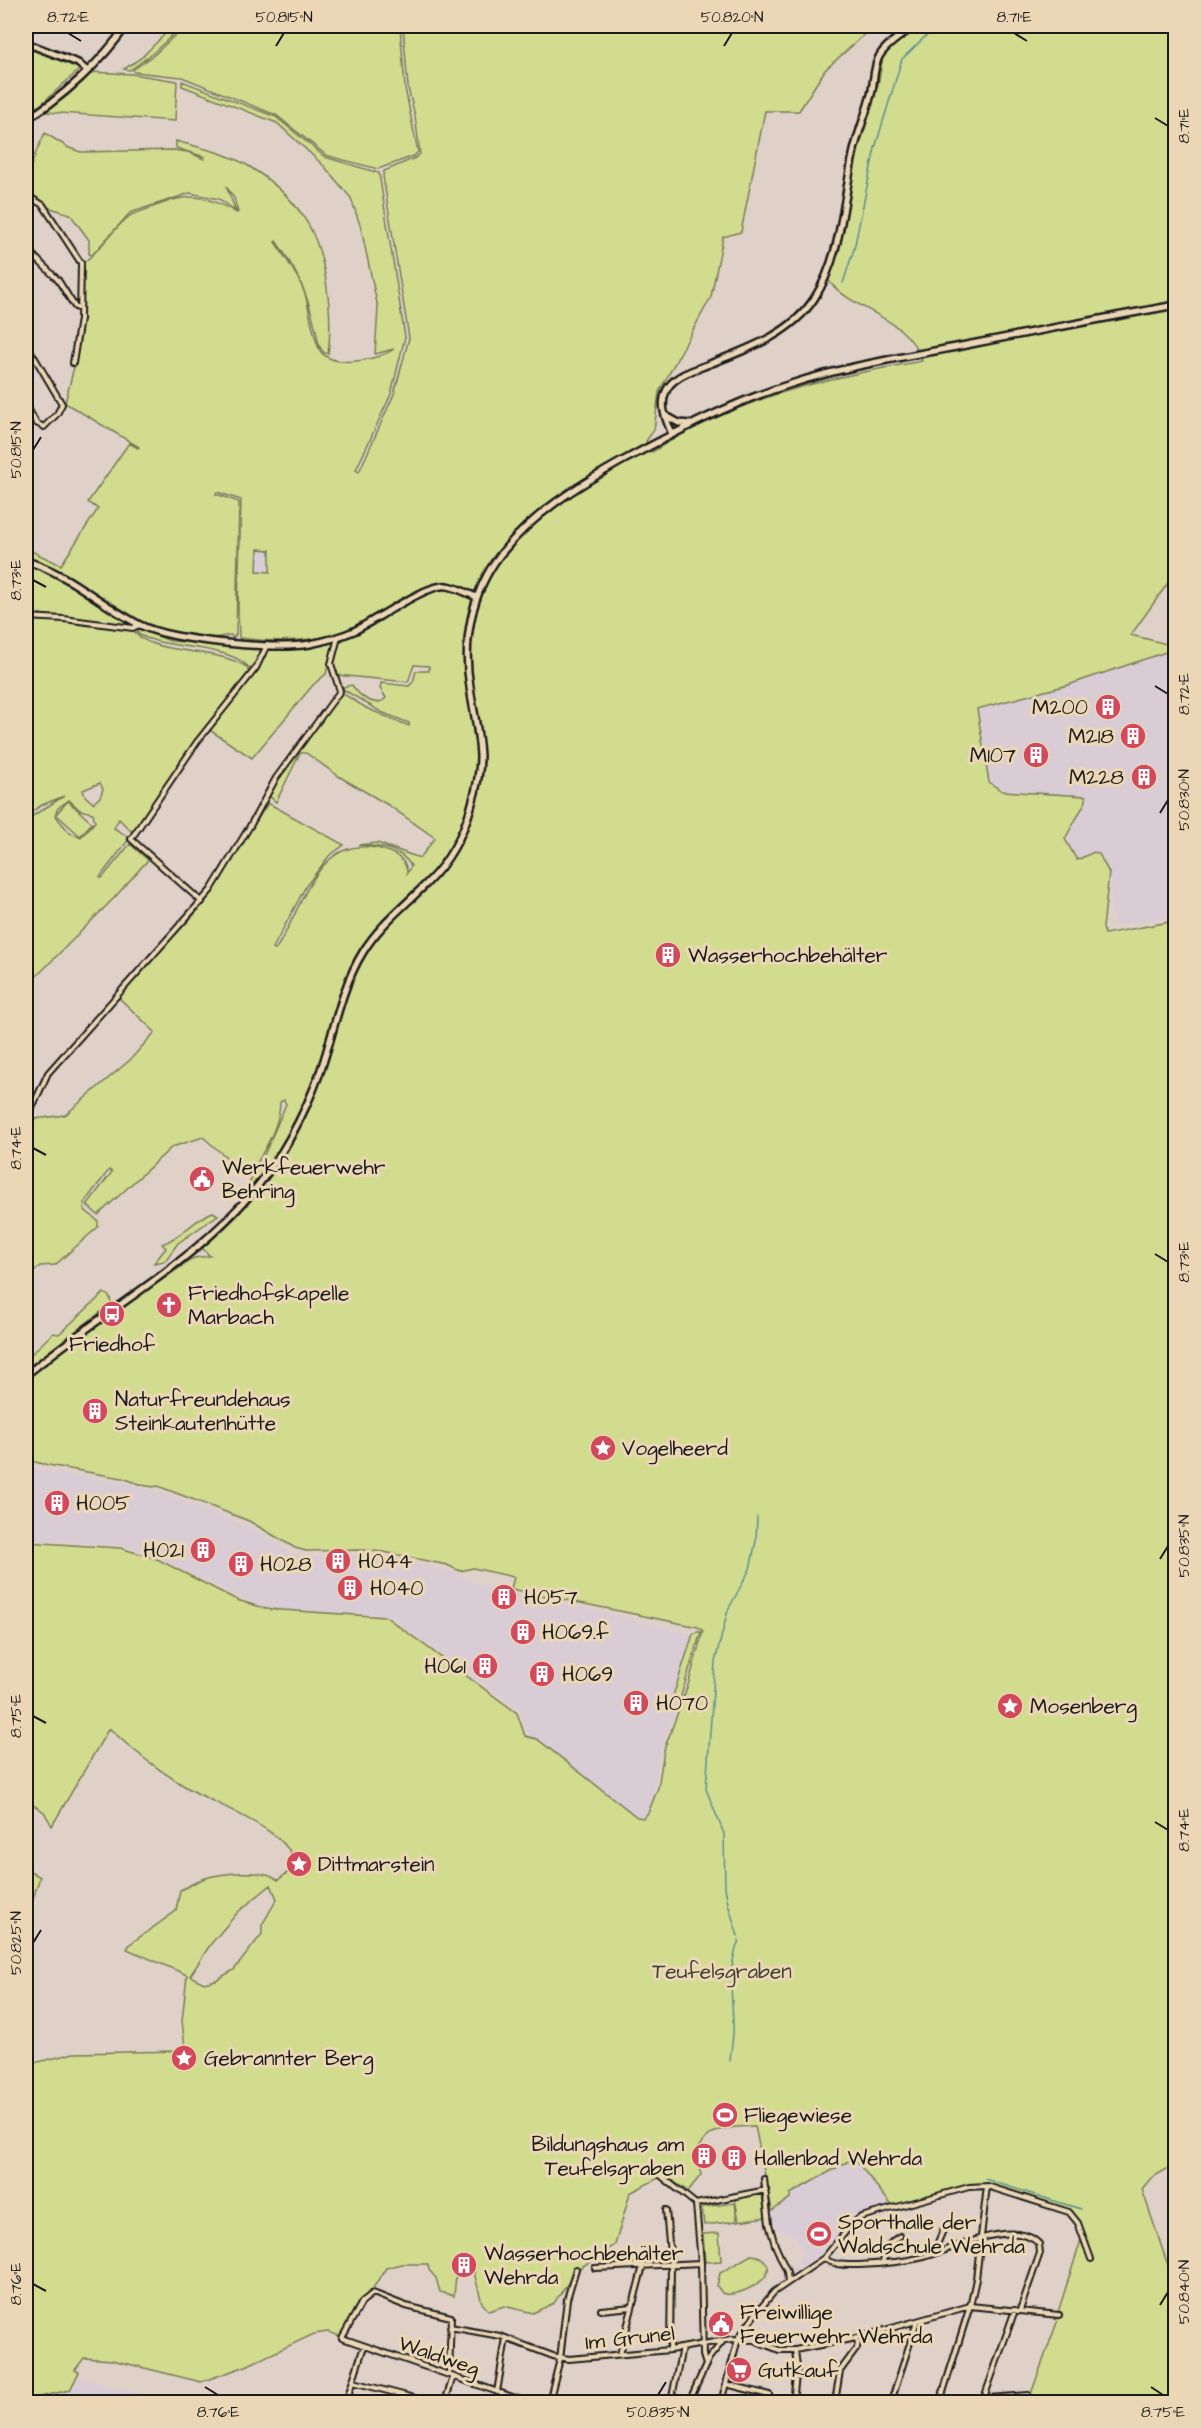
<svg xmlns="http://www.w3.org/2000/svg" width="1201" height="2428" font-family="'Architects Daughter',sans-serif">
<style>
.built{fill:#d9ccd5}
.green{fill:#d1dc8f;stroke:#767c56;stroke-width:1.5;fill-rule:evenodd}
.lines{fill:none;stroke-linecap:round;stroke-linejoin:round}
.stream{stroke:#5d8e91;stroke-width:1.5}
.street-casing{stroke:#1c1c1c;stroke-width:8}
.secondary-casing{stroke:#1c1c1c;stroke-width:10}
.street{stroke:#ebd7b5;stroke-width:4}
.secondary{stroke:#ebd7b5;stroke-width:5}
.ticks{fill:none;stroke:#1c1c1c;stroke-width:2}
.labels{text-anchor:middle;dominant-baseline:central;stroke-width:6;stroke-linejoin:round;paint-order:stroke}
.poi-label{font-size:21px;fill:#1c1c1c;stroke:#ebd7b5;text-anchor:start}
.park-label{font-size:21px;fill:#404233;stroke:#ebd7b5}
.street-label{font-size:21px;fill:#1c1c1c;stroke:#ebd7b5}
.neatline{fill:none;stroke:#1c1c1c;stroke-width:2}
.ticks-label{font-size:15px;text-anchor:middle;fill:#1c1c1c}
</style>
<rect width="100%" height="100%" fill="#e0d1c8"/>
<filter id="ink" filterUnits="userSpaceOnUse"><feTurbulence type="fractalNoise" baseFrequency=".0167" numOctaves="2"/><feDisplacementMap in="SourceGraphic" scale="12" xChannelSelector="R" yChannelSelector="G"/><feConvolveMatrix kernelMatrix="1 2 1 2 8 2 1 2 1" color-interpolation-filters="sRGB"/></filter>
<g filter="url(#ink)">
<!-- built -->
<path class="built" d="M258 549 270 550V572H257Z
M1175 649V916L1113 927 1109 873 1103 859 1099 854 1077 860 1065 839 1086 801 1038 792 1002 791 989 781 977 709 1068 685Z
M26 1465 61 1474 122 1482 162 1493 247 1526 293 1553 306 1557 361 1555 385 1557 456 1573 472 1582 551 1602 587 1608 693 1634 673 1695 680 1699 661 1751 650 1810 644 1818 637 1817 537 1739 528 1735 520 1710 387 1615 265 1609 157 1557 120 1545 26 1539Z
M854 2158 893 2207 854 2214 822 2253 790 2274 803 2253 795 2236 773 2228 770 2206Z
M26 2364 104 2384 172 2402H26Z"/>
<!-- green -->
<path class="green" d="M173 26H182L152 54 130 70 124 69 141 58Z
M185 26H400L405 88 418 152 414 156 378 169 336 158 326 155 276 115 182 77 134 72 133 70 154 55Z
M403 26H874L825 70 799 111H765L741 232 723 237 711 297 659 392 654 430 646 441 652 452C737 398 824 378 922 361 907 315 854 313 828 280L835 259 857 152 878 85 883 56 889 43 908 26H1175V573L1131 635 1175 646V649L1068 685 977 709 989 782 1002 791 1086 796V801L1065 839 1077 860 1094 852 1099 854 1109 873 1103 928 1105 934 1175 921 1176 2164 1151 2178 1142 2189 1165 2257 1175 2282V2402H1028L1060 2314 1058 2312 1081 2240 1085 2237 1079 2222 1070 2210 988 2184 967 2185 893 2207 854 2158 790 2194V2198L772 2211 755 2126C727 2127 711 2126 696 2151L701 2175 688 2191 664 2175 630 2193 615 2245 577 2270 554 2303 533 2313 504 2306 489 2311 482 2303 471 2261 464 2257 454 2264 458 2274 456 2275 454 2296 440 2292 436 2278 429 2270 428 2264H402L386 2268 370 2293 361 2301 340 2336 328 2332 314 2334 246 2366 201 2382 112 2360 84 2358 75 2370 79 2372 70 2390 26 2400V2065L74 2053 182 2051 185 2047 182 2021 187 1975 127 1949 130 1944 176 1911 180 1890C187 1887 195 1882 202 1879 221 1873 262 1868 278 1880L296 1866C291 1830 215 1805 186 1787 158 1770 133 1751 109 1728L52 1826 44 1812 32 1804 26 1807V1542L120 1548 157 1559 237 1600 267 1609 386 1617 517 1713 525 1736 537 1739 637 1817 643 1818 648 1813 658 1788 664 1750 689 1682 703 1631 698 1627 511 1589 514 1577 473 1568 460 1571 447 1565 384 1552 362 1550 306 1551 295 1548 249 1521 158 1486C146 1489 134 1481 122 1478 90 1472 58 1468 26 1460V1377L55 1353 194 1258 210 1256 202 1248 237 1216 250 1199 246 1197 237 1207 265 1153 286 1104 284 1100 280 1102C280 1128 261 1155 249 1177L203 1137 172 1147 98 1215 87 1205 112 1172 109 1170 84 1203 85 1210 98 1221V1227L55 1265 40 1266 26 1280V1123L27 1120 65 1115 130 1060 155 1032 117 996 204 904 268 803 344 845 329 856 306 886 273 948 275 950C304 909 316 827 387 851 398 855 407 861 407 873L411 866C400 847 378 846 358 845L377 843 420 858 435 838 388 805 340 777 306 753H300L276 802 269 796C285 764 315 717 342 693L368 709 409 726V723L381 712 344 690 343 687 352 685C359 696 375 709 386 698L380 688 381 683 409 686 413 682 416 671H429V666L414 665 408 682 336 675 333 666 336 656 339 644 346 637 369 627 421 597V591C395 606 367 626 338 634 305 643 272 642 239 638L238 606 241 500 217 492 216 494 239 502 236 634 233 639 231 635 213 638 185 635 152 628 59 570 26 559V549H27L61 565 98 509 88 502 129 443 138 448 139 447 65 403 75 363 84 262C102 249 113 228 131 215 179 199 190 185 237 213L238 212 234 198 226 186 236 211 219 199 190 193 130 213 92 255 89 254V240L70 214 47 207 43 202 26 193C26 173 36 151 45 133L69 148 81 152 174 150 188 152 204 159 205 157 176 148V141C201 148 228 153 250 167 272 181 295 201 308 224 327 257 333 317 328 354L323 352 319 345C311 303 301 276 276 241L275 242C285 257 299 276 305 294 309 306 314 343 321 352 335 369 378 360 394 349L375 354 378 308 361 228 351 198 324 166 277 123 182 86V81L276 117 325 157 379 173 405 337 391 394 356 470 359 472 394 394 409 338 383 176 384 171 415 158 420 154 415 116 408 88ZM258 549 270 550V572L257 571ZM271 1885 277 1899 262 1925V1934L234 1970 216 1980 204 1983 190 1976 210 1945 238 1912Z
M26 46 80 69 38 107 26 97Z
M90 72 132 74 177 81 175 121 45 112Z
M26 564C65 575 98 602 131 625 134 629 134 633 138 636 162 655 215 647 247 667L249 674 205 728 136 829 132 832 119 819 114 828 130 838 100 877 102 878 130 844 148 860 115 897 26 987V820L64 796 42 805 26 816V619L94 622 26 615ZM100 783 103 789 100 797 93 803 85 796 83 790ZM69 800 80 810 93 813 95 822 81 837 70 833 55 815 58 808Z
M140 629 170 641 264 648 260 660 252 671C231 642 169 652 138 634L137 630Z
M329 643H333L326 674 313 685 252 758 208 729 257 669 268 647H310Z
M68 801 92 823 80 836 56 814Z
M213 1212 218 1215 178 1243 165 1261 154 1263 166 1248 162 1244C182 1237 194 1219 213 1212Z
M104 1293 110 1297 111 1304 26 1369V1359L53 1333 59 1334Z
M697 1632H701L680 1699 673 1696 693 1634Z
M26 1868 40 1877 26 1920Z
M762 2194 766 2217 739 2221 735 2199Z
M735 2203 737 2221 704 2225 702 2207Z
M719 2233 721 2261 705 2262 703 2234Z
M751 2255C762 2255 774 2266 765 2277 758 2286 733 2298 722 2293L717 2286 720 2273Z"/>
<g class="lines">
<!-- stream -->
<path class="stream" d="M843 283 854 249 875 148 902 59 929 33 942 26
M738 1936 728 1904 725 1887 724 1834 706 1789 715 1662 728 1610 750 1569 756 1541 757 1517
M730 2061C731 2048 734 2035 733 2023 732 1990 727 1972 739 1940
M985 2179 1035 2195
M1038 2196 1081 2209"/>
<!-- street casing -->
<g class="street-casing">
<path id="street" d="M26 195 43 205 81 263 80 319 73 363
M26 248 58 280 75 307 80 309
M26 343 62 404 57 414 44 427 36 423 26 404
M26 617 64 619 133 628 139 625
M202 902 131 839 197 742 256 668 267 645
M26 1121 48 1073 211 890 250 826 276 778 340 691 331 664 338 637
M660 2175 696 2204
M764 2179 769 2224 775 2245 787 2272 788 2282
M666 2210 671 2265 670 2350
M933 2254 944 2228 950 2226
M824 2258C834 2266 846 2265 859 2265 881 2264 903 2262 924 2257 952 2250 1014 2217 1039 2244L1040 2253 1020 2310
M883 2263C884 2251 890 2241 900 2236
M595 2268 701 2263
M1176 2274V2277
M601 2310 632 2307
M450 2327 500 2336 553 2356 569 2359 670 2350 731 2339 754 2340 779 2350H795L856 2338 970 2306 1059 2315
M620 2354 643 2266
M706 2365 703 2355 701 2263 696 2204 766 2190
M449 2375 451 2317 406 2306 373 2293 362 2302 342 2338 527 2402
M353 2382 430 2402
M726 2384 769 2395
M497 2392 506 2338
M984 2398 1015 2310
M346 2402 364 2346
M445 2402 453 2377
M549 2402 560 2359 567 2299 576 2269
M671 2402 682 2348
M689 2402 709 2358 723 2341
M721 2402 738 2339 753 2317 774 2292 824 2258 852 2224 861 2217 969 2187 987 2186 1069 2212 1078 2223 1091 2259
M793 2402 797 2367 795 2350
M835 2402 840 2371 857 2348 858 2342 856 2338
M891 2402 917 2321
M936 2402 1028 2395
M940 2402 970 2306 976 2279 987 2186"/>
</g>
<!-- secondary casing -->
<g class="secondary-casing">
<path id="secondary" d="M26 43 78 63 86 70
M26 119C61 100 104 59 126 26
M666 416 679 423 691 424
M672 434C665 418 658 402 669 386 679 373 698 369 712 363 750 348 791 334 814 299 841 257 843 202 853 155 857 135 865 117 870 98 875 84 872 68 880 55 888 43 904 33 915 26
M26 561C69 573 100 605 140 625 172 641 274 650 310 644 325 641 340 637 354 631 374 621 428 583 447 586 457 587 468 594 477 597
M26 1375C118 1298 229 1248 290 1138 301 1118 311 1097 319 1075 334 1034 340 989 363 952 380 924 406 905 428 882 449 861 463 835 471 807 476 791 480 773 480 756 479 732 473 710 470 687 462 641 472 591 500 555 533 513 579 485 624 460 678 431 732 402 791 384 846 366 904 357 961 346 1032 332 1104 318 1176 305"/>
</g>
<!-- street -->
<use href="#street" class="street"/>
<!-- secondary -->
<use href="#secondary" class="secondary"/>
</g>
</g>
<!-- ticks -->
<path class="ticks" d="M68 33 81 41M1014 33 1027 41M276 46 284 33M724 46 732 33M1155 118 1168 126M33 450 41 437M33 580 46 587M1155 686 1168 694M1160 813 1168 800M33 1148 46 1155M1155 1254 1168 1262M1160 1559 1168 1546M33 1716 46 1723M1155 1822 1168 1830M33 1943 41 1930M33 2284 46 2291M1160 2305 1168 2292M205 2387 218 2395M1151 2387 1163 2395M658 2395 666 2382"/>
<!-- icons -->
<defs>
<g id="building-disc" transform="scale(1.35)"><circle r="9.5" fill="#d1495b" stroke="#ebd7b5"/><path d="M-4-6H4V6H1V3H-1V6H-4ZM-2.5-4.3h1.7v1.8h-1.7ZM.8-4.3h1.7v1.8H.8ZM-2.5-1h1.7V.8h-1.7ZM.8-1h1.7V.8H.8Z" fill="#fff"/></g>
<g id="civic-disc" transform="scale(1.35)"><circle r="9.5" fill="#d1495b" stroke="#ebd7b5"/><path d="M-.6-6.5H3V-4.5H.6V-3L4-1V1h2V6H-6V1h2V-1L-.6-3ZM-1.2 2.5V6h2.4V2.5Z" fill="#fff"/></g>
<g id="church-disc" transform="scale(1.35)"><circle r="9.5" fill="#d1495b" stroke="#ebd7b5"/><path d="M-1.2-6h2.4v3.5h3.3v2.4h-3.3V6h-2.4V-.1h-3.3v-2.4h3.3Z" fill="#fff"/></g>
<g id="bus-disc" transform="scale(1.35)"><circle r="9.5" fill="#d1495b" stroke="#ebd7b5"/><path d="M-5-6H5V4H4V6H2V4H-2V6H-4V4H-5ZM-3.5-4V0h7V-4ZM-3.5 1.2v1.5H-2V1.2ZM2 1.2v1.5H3.5V1.2Z" fill="#fff"/></g>
<g id="sight-disc" transform="scale(1.35)"><circle r="9.5" fill="#d1495b" stroke="#ebd7b5"/><path d="M0-6L1.8-2.2L6-1.7L2.9 1.2L3.7 5.4L0 3.3L-3.7 5.4L-2.9 1.2L-6-1.7L-1.8-2.2Z" fill="#fff"/></g>
<g id="stadium-disc" transform="scale(1.35)"><circle r="9.5" fill="#d1495b" stroke="#ebd7b5"/><path d="M0-5a6.5 5 0 1 0 0 10a6.5 5 0 1 0 0-10ZM-3.5-1.8h7v3.6h-7Z" fill="#fff"/></g>
<g id="supermarket-disc" transform="scale(1.35)"><circle r="9.5" fill="#d1495b" stroke="#ebd7b5"/><path d="M-6-5.5h2.5l.6 2H6L4.5 2H-2.5L-4.4-4H-6ZM-1.5 3.2a1.3 1.3 0 1 0 .1 0ZM3 3.2a1.3 1.3 0 1 0 .1 0Z" fill="#fff"/></g>
</defs>
<g fill-rule="evenodd">
<use href="#building-disc" x="1108" y="707"/>
<use href="#building-disc" x="1133" y="736"/>
<use href="#building-disc" x="1036" y="755"/>
<use href="#building-disc" x="1144" y="777"/>
<use href="#building-disc" x="668" y="955"/>
<use href="#civic-disc" x="202" y="1179"/>
<use href="#church-disc" x="169" y="1305"/>
<use href="#bus-disc" x="112" y="1314"/>
<use href="#building-disc" x="95" y="1411"/>
<use href="#sight-disc" x="603" y="1448"/>
<use href="#building-disc" x="57" y="1503"/>
<use href="#building-disc" x="203" y="1550"/>
<use href="#building-disc" x="338" y="1561"/>
<use href="#building-disc" x="241" y="1564"/>
<use href="#building-disc" x="350" y="1588"/>
<use href="#building-disc" x="504" y="1597"/>
<use href="#building-disc" x="523" y="1632"/>
<use href="#building-disc" x="485" y="1666"/>
<use href="#building-disc" x="542" y="1674"/>
<use href="#building-disc" x="636" y="1703"/>
<use href="#sight-disc" x="1010" y="1706"/>
<use href="#sight-disc" x="299" y="1864"/>
<use href="#sight-disc" x="184" y="2058"/>
<use href="#stadium-disc" x="725" y="2115"/>
<use href="#building-disc" x="704" y="2156"/>
<use href="#building-disc" x="734" y="2158"/>
<use href="#stadium-disc" x="819" y="2234"/>
<use href="#building-disc" x="464" y="2265"/>
<use href="#civic-disc" x="721" y="2324"/>
<use href="#supermarket-disc" x="739" y="2370"/>
</g>
<g class="labels">
<!-- poi labels -->
<g class="poi-label">
<text x="1088" y="707" text-anchor="end">M200</text>
<text x="1114" y="736" text-anchor="end">M218</text>
<text x="1016" y="755" text-anchor="end">M107</text>
<text x="1124" y="777" text-anchor="end">M228</text>
<text x="688" y="955">Wasserhochbehälter</text>
<text x="222" y="1167">Werkfeuerwehr<tspan x="222" dy="24">Behring</tspan></text>
<text x="188" y="1293">Friedhofskapelle<tspan x="188" dy="24">Marbach</tspan></text>
<text x="112" y="1344" text-anchor="middle">Friedhof</text>
<text x="115" y="1399">Naturfreundehaus<tspan x="115" dy="24">Steinkautenhütte</tspan></text>
<text x="622" y="1448">Vogelheerd</text>
<text x="76" y="1503">H005</text>
<text x="184" y="1550" text-anchor="end">H021</text>
<text x="358" y="1561">H044</text>
<text x="260" y="1564">H028</text>
<text x="370" y="1588">H040</text>
<text x="524" y="1597">H057</text>
<text x="542" y="1632">H069.f</text>
<text x="466" y="1666" text-anchor="end">H061</text>
<text x="562" y="1674">H069</text>
<text x="656" y="1703">H070</text>
<text x="1030" y="1706">Mosenberg</text>
<text x="318" y="1864">Dittmarstein</text>
<text x="204" y="2058">Gebrannter Berg</text>
<text x="744" y="2115">Fliegewiese</text>
<text x="684" y="2144" text-anchor="end">Bildungshaus am<tspan x="684" dy="24">Teufelsgraben</tspan></text>
<text x="754" y="2158">Hallenbad Wehrda</text>
<text x="838" y="2222">Sporthalle der<tspan x="838" dy="24">Waldschule Wehrda</tspan></text>
<text x="484" y="2253">Wasserhochbehälter<tspan x="484" dy="24">Wehrda</tspan></text>
<text x="740" y="2312">Freiwillige<tspan x="740" dy="24">Feuerwehr Wehrda</tspan></text>
<text x="758" y="2370">Gutkauf</text>
</g>
<!-- park labels -->
<g class="park-label">
<text x="722" y="1971">Teufelsgraben</text>
</g>
<!-- street labels -->
<g class="street-label">
<text transform="translate(630 2338) rotate(-6)">Im Grunel</text>
<text transform="translate(439 2356) rotate(19)">Waldweg</text>
</g>
</g>
<!-- margin -->
<rect width="1201" height="2428" fill="none" stroke="#ebd7b5" stroke-width="66"/>
<rect x="33" y="33" width="1135" height="2362" class="neatline"/>
<g class="ticks-label">
<text x="68" y="22">8.72°E</text>
<text x="284" y="22">50.815°N</text>
<text x="732" y="22">50.820°N</text>
<text x="1014" y="22">8.71°E</text>
<text transform="translate(1184 126) rotate(-90)" y="5">8.71°E</text>
<text transform="translate(16 450) rotate(-90)" y="5">50.815°N</text>
<text transform="translate(16 580) rotate(-90)" y="5">8.73°E</text>
<text transform="translate(1184 694) rotate(-90)" y="5">8.72°E</text>
<text transform="translate(1184 800) rotate(-90)" y="5">50.830°N</text>
<text transform="translate(16 1148) rotate(-90)" y="5">8.74°E</text>
<text transform="translate(1184 1262) rotate(-90)" y="5">8.73°E</text>
<text transform="translate(1184 1546) rotate(-90)" y="5">50.835°N</text>
<text transform="translate(16 1716) rotate(-90)" y="5">8.75°E</text>
<text transform="translate(1184 1830) rotate(-90)" y="5">8.74°E</text>
<text transform="translate(16 1943) rotate(-90)" y="5">50.825°N</text>
<text transform="translate(16 2284) rotate(-90)" y="5">8.76°E</text>
<text transform="translate(1184 2292) rotate(-90)" y="5">50.840°N</text>
<text x="218" y="2417">8.76°E</text>
<text x="658" y="2417">50.835°N</text>
<text x="1163" y="2417">8.75°E</text>
</g>
</svg>
